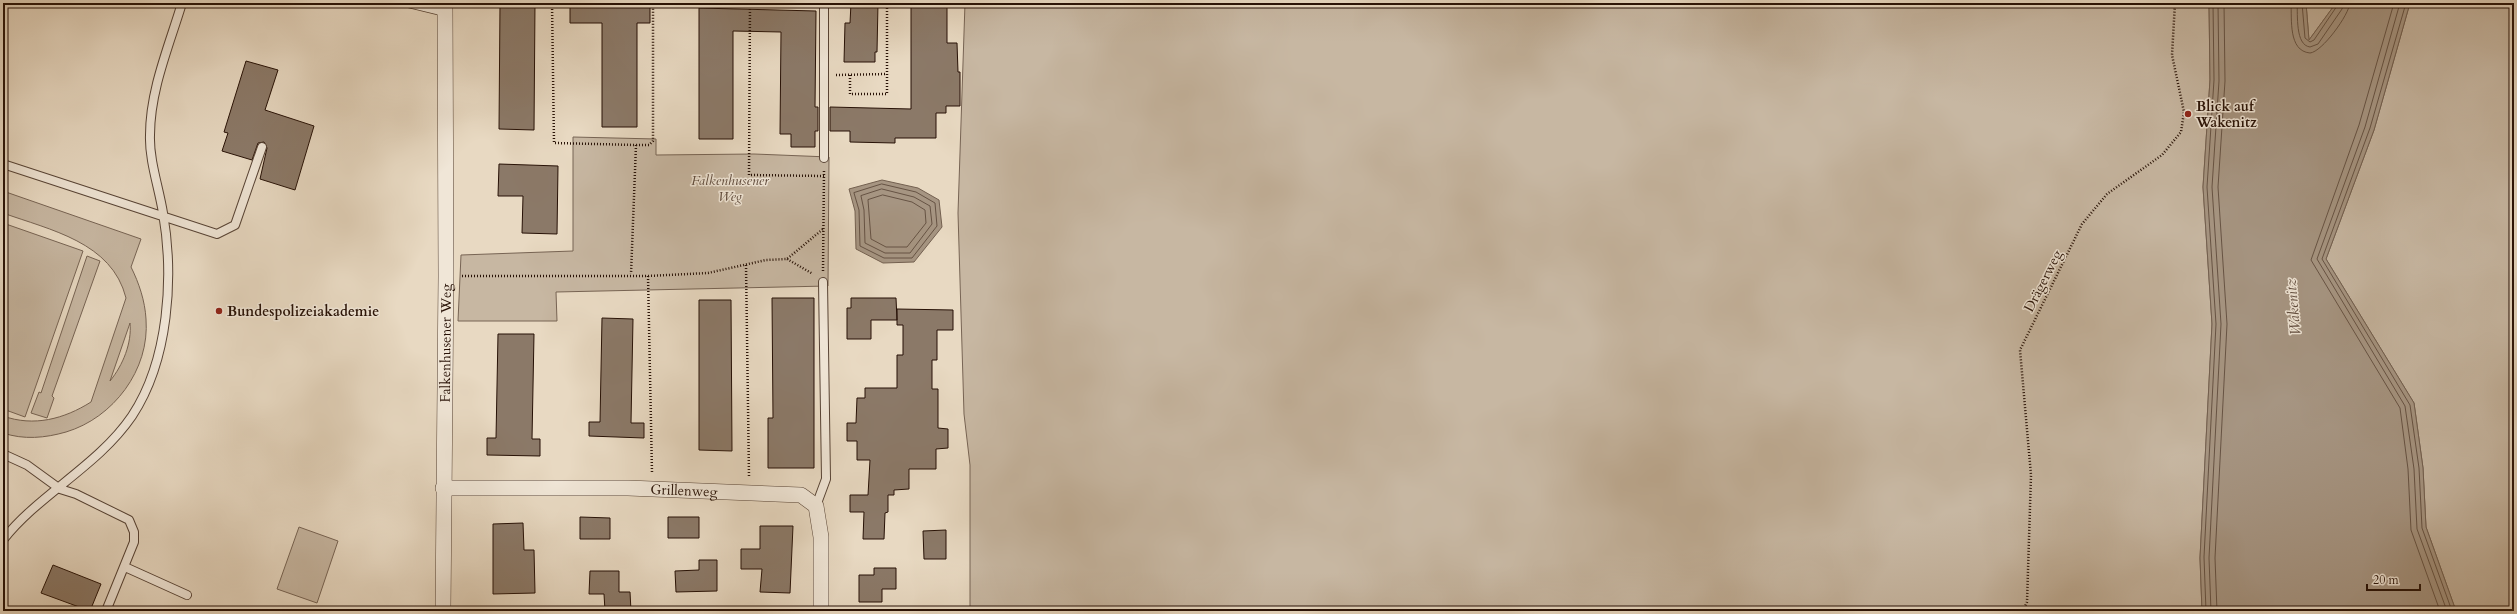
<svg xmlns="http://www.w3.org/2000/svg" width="2517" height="614" font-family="Cardo,serif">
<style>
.green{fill:#c7b7a2;stroke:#776454;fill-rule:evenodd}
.water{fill:#a69582;stroke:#736050}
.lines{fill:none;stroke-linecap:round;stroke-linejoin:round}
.shore{stroke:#665344;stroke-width:1}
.building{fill:#8b7968;stroke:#271106}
.service-casing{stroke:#574335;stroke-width:10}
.minor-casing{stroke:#574335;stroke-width:16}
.path{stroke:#271106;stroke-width:2.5;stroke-dasharray:1 2;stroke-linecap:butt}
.service{stroke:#f0e6d7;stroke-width:8}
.minor{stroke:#f0e6d7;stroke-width:15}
.poi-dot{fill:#8f2418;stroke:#f0e6d7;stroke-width:1.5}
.labels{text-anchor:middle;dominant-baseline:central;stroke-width:3;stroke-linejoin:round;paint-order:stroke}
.poi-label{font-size:14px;font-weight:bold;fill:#271106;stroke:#f0e6d7;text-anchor:start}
.park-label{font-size:14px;font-style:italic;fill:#5f4b3d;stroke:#f0e6d7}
.street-label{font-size:14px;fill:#271106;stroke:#f0e6d7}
.water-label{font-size:15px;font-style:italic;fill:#604c3e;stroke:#f0e6d7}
</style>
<rect width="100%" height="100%" fill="#e8d9c2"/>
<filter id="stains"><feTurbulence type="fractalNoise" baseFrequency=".005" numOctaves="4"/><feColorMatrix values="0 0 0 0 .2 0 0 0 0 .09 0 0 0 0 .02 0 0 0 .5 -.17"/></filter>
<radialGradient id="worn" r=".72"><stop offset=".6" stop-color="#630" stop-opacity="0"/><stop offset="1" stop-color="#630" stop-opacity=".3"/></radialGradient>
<!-- green -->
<path class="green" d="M965 3H2209L2210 80 2203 187 2212 324 2200 558 2202 611H970V465L964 414 958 213Z
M2306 3H2336L2309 40Z
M2410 3H2514V611H2456L2426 527 2423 468 2414 403 2326 259 2374 130Z
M573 137 656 139V155L754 154 829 157 828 286 556 292 557 321H458L461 255 573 251Z
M3 191 141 239 131 267C139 283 145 301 146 319 150 370 113 418 66 432 45 438 24 440 3 433V416C34 427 64 419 91 402L126 298C112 242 50 230 3 213ZM130 323C132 343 123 365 110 381Z
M3 223 83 251 25 417 3 409Z
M87 256 100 261 52 396 54 398 47 418 31 413 39 392 41 393Z
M299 527 338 541 317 603 277 589Z"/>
<!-- water -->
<path class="water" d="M2209 3H2306L2309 40 2336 3H2410L2374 130 2326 259 2414 403 2423 468 2426 527 2456 611H2202L2200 558 2212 324 2203 187 2210 80Z
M882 180 918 188 939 200 942 227 914 262 883 263 856 249 855 211 849 189Z"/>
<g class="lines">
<!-- shore -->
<path class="shore" d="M2291 3C2292 19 2288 51 2310 53 2322 52 2349 15 2350 3
M2297 3C2298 15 2295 45 2310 47L2318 44 2342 9 2344 3
M2302 3 2305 38 2310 42 2314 40 2339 3
M2394 3 2359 125 2311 260 2400 408 2408 469 2411 530 2440 611
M2400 3 2365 127 2317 259 2405 406 2414 469 2417 529 2447 611
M2406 3 2370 128 2322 259 2410 405 2419 468 2422 528 2452 611
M882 184 916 192 935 203 937 226 912 258H884L860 246 859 210 854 193Z
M882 189 914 197 930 206 932 224 910 253H885L865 243 864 210 861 196Z
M883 195 912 202 925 210 926 223 907 247H886L871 239 868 200Z
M2206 611 2204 557 2216 324 2207 187 2214 80 2213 3
M2211 611 2209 558 2221 324 2212 187 2219 81 2218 3
M2217 611 2215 558 2227 324 2218 187 2225 81 2224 3"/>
</g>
<!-- building -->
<path class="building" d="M500 3H535L534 130 499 129Z
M851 3H878L877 52H875V62H844L845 23H850Z
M911 3H947V43H957L958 72H960V106H946V113H936V138H895V143L850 142V131H830V107L911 109Z
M570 4 650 5V23H637V127H602V23H570Z
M699 8 816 11 815 107H818V131H815V147H791V134H780L781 32 733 31V139H699Z
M246 61 278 70 265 110 314 126 295 190 260 179 267 148 264 142 258 143 252 160 222 151 228 133 224 132Z
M499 164 558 166 557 234 522 233 523 196H498Z
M772 298H814V468H768V418H773Z
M851 298H896L897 320H871V339H847V308H851Z
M699 300H731L732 451 699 450Z
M897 309 953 310V330H937V360H932V389H938V428L948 429V448L936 449V469H909V489L894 490V495H888V512L885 513 884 539H863L864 512H850V495H868L870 460H857V441H847V423H856L857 398H865V388H897V355H903V325H897Z
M602 318 633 319 631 423H644V438L589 436V422H600Z
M498 334H534L532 439H540V456L487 455V438H496Z
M580 517 610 518V539H580Z
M668 517H699V538H668Z
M523 523 524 550H534L535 593 493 594V524Z
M760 526H793L790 593 760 592 762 569H741V549H760Z
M946 530V559H924L923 531Z
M699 560H717V591L676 592 675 571 699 570Z
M53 565 101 584 90 611 41 593Z
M874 568H896V589H882V602H859V575H874Z
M590 571H619V592H630L631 611H605L604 594H589Z"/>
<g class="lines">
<!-- service casing -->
<g class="service-casing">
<path id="service" d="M408 3 445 12
M824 3V158
M3 164 217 234 235 225 262 147
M3 454 27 465 60 489 76 494 129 520 134 532V542L106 611
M816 506 826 479 823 282
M3 540C39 494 98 466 132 416 169 360 174 277 163 213 159 188 149 160 150 135 150 90 169 46 182 3
M125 567 187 595"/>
</g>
<!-- minor casing -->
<g class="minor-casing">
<g id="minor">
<path id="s1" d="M443 488H628L801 495 816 506 821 537V611"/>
<path id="s2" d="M443 611 446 276 445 3"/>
</g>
</g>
<!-- path -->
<path class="path" d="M552 3 554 143 636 145 631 274
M750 3 749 175 824 176
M836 75 887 74
M850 75V94H887V6
M636 145H649L653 141V3
M787 259 813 274
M746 265 749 477
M823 271 824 170
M462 276H648L708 273 766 260 787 259 823 229
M648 276 652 473
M2023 611 2027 602 2031 475 2020 350 2082 224 2107 194 2162 155 2181 132 2184 112 2172 55 2175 3"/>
<!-- service -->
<use href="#service" class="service"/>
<!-- minor -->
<use href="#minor" class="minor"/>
</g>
<!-- markers -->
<g class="poi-dot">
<circle cx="2188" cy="114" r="4"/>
<circle cx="219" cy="311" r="4"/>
</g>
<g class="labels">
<!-- poi labels -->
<g class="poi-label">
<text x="2196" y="106">Blick auf<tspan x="2196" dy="16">Wakenitz</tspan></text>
<text x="227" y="311">Bundespolizeiakademie</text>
</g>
<!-- park labels -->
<g class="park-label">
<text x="730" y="180">Falkenhusener<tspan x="730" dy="16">Weg</tspan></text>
</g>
<!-- street labels -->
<g class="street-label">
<text transform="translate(2043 281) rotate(-63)">Drägerweg</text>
<text stroke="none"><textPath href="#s2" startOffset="268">Falkenhusener Weg</textPath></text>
<text stroke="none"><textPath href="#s1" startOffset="241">Grillenweg</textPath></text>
</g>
<!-- water labels -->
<g class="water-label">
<text transform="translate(2293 307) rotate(-95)">Wakenitz</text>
</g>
</g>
<!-- margin -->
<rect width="2517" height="614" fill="none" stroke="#e8d9c2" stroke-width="16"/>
<rect x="4" y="4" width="2509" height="606" fill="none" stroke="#271106" stroke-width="2"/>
<rect x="8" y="8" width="2501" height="598" fill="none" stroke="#271106"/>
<!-- scale -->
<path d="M2367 584v6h53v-6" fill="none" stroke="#271106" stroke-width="2"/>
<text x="2373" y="584" font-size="12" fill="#271106" stroke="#f0e6d7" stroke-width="3" paint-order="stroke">20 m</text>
<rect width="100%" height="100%" filter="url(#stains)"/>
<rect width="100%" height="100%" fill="url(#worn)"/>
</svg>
